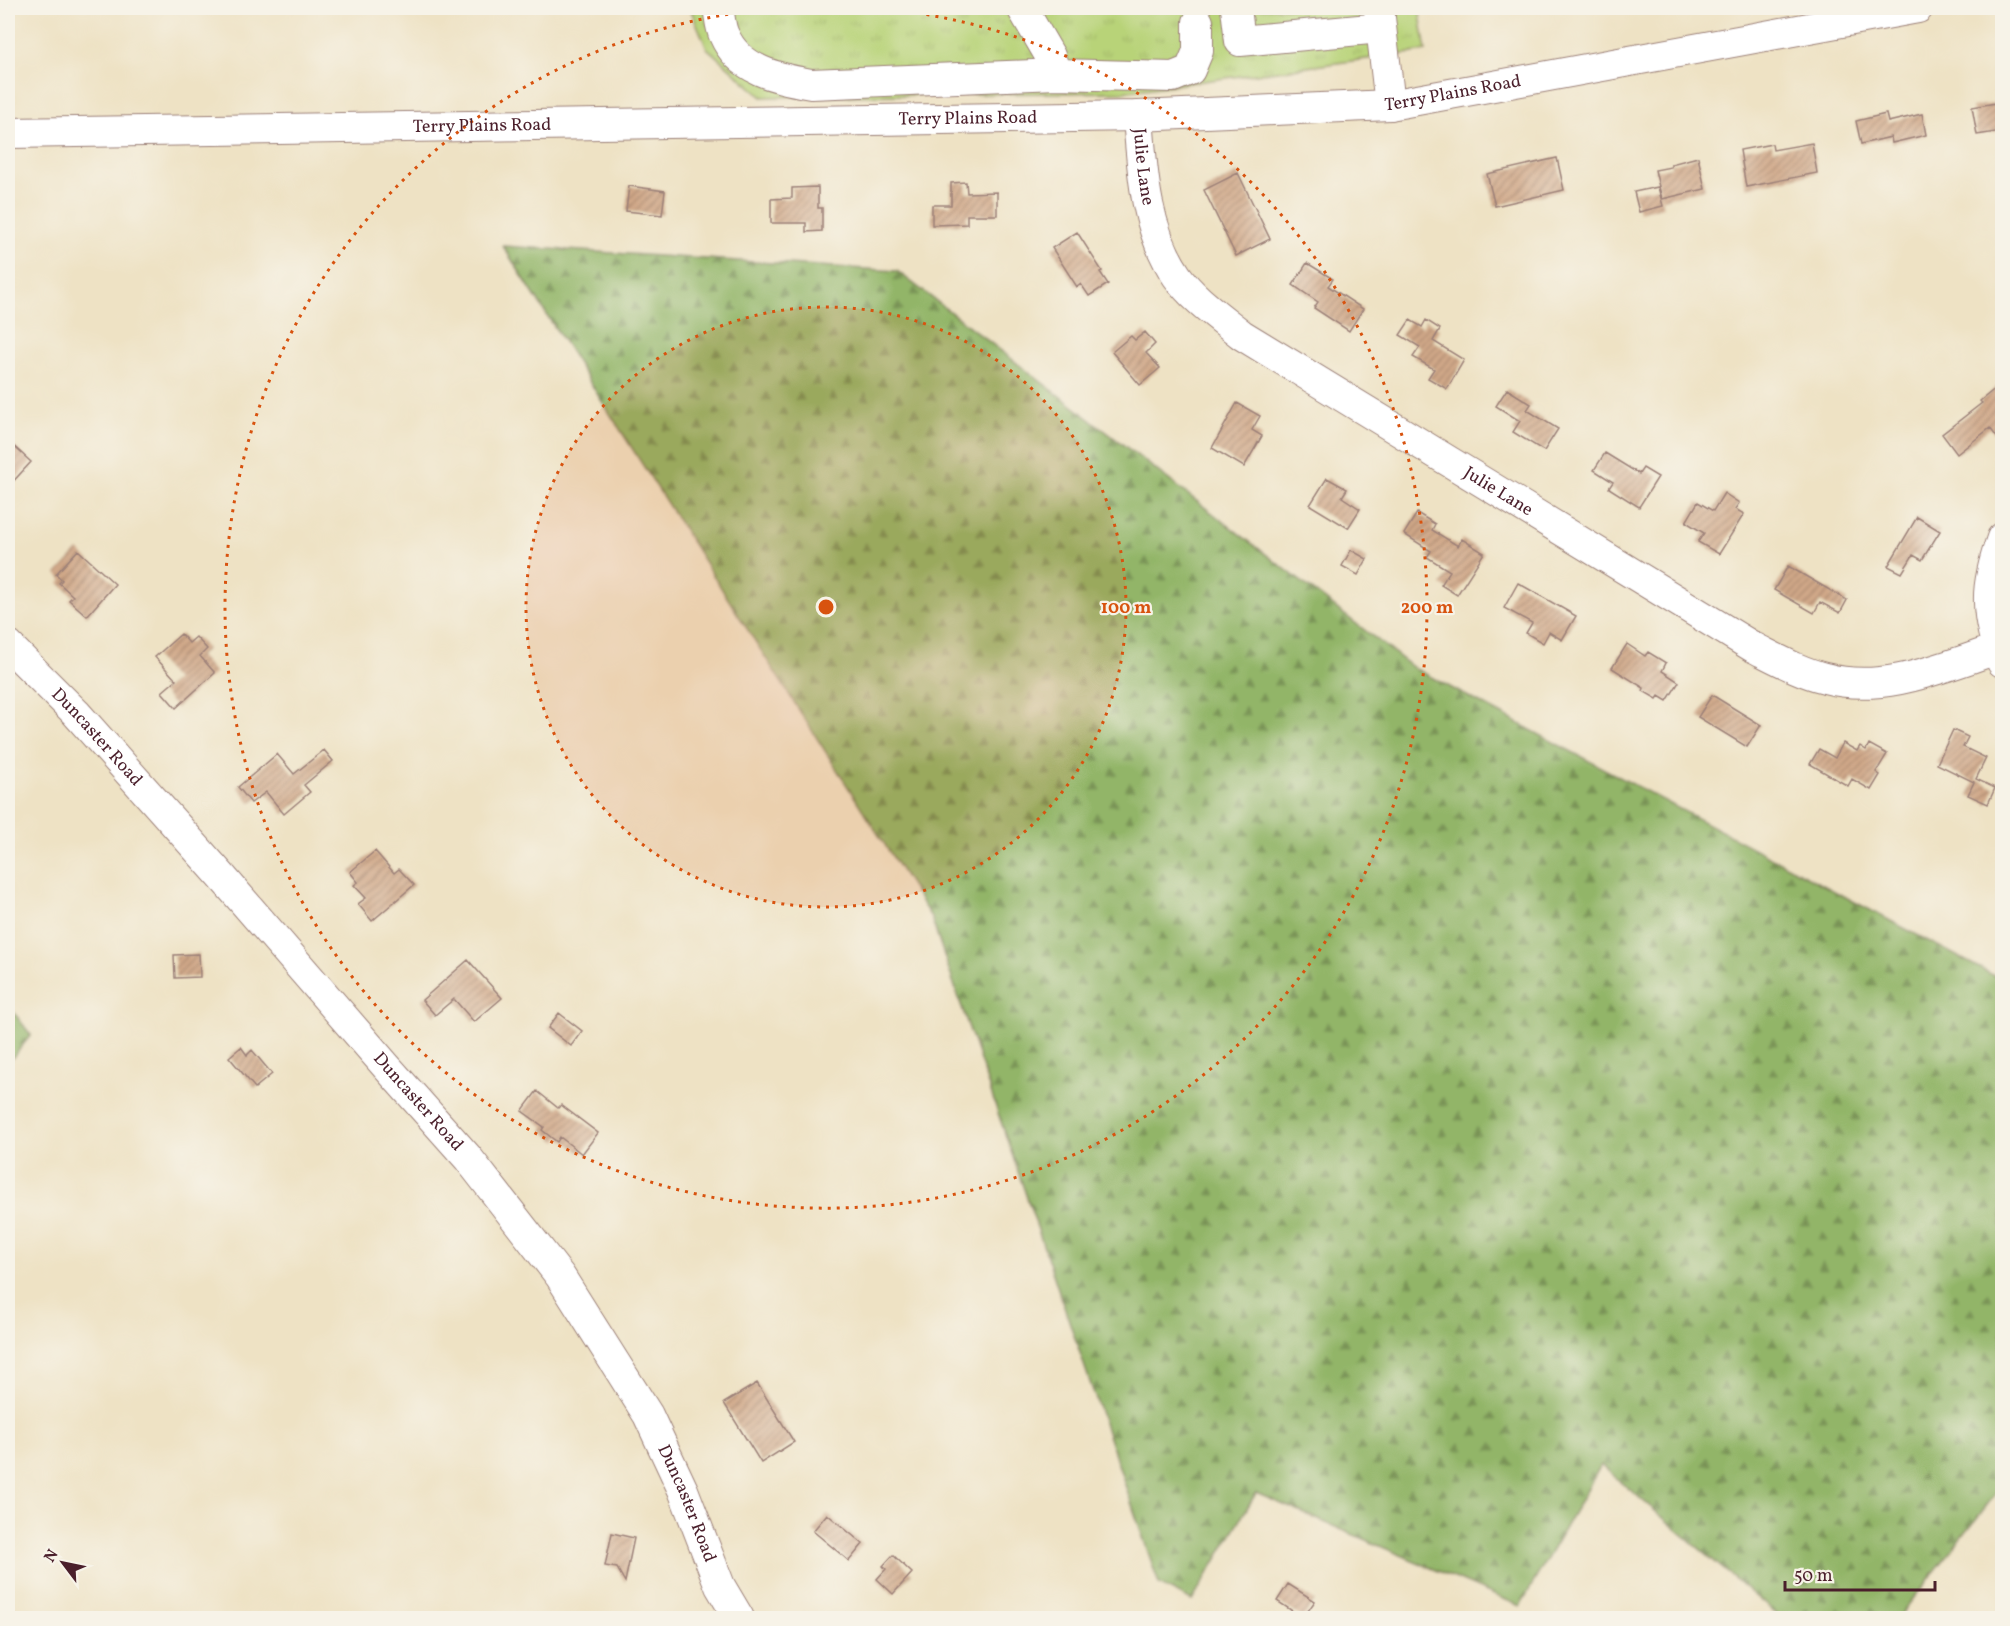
<svg xmlns="http://www.w3.org/2000/svg" width="2010" height="1626" font-family="Vollkorn,serif">
<style>
.grass{fill:url(#grass-tufts);stroke:#817952;stroke-width:1.5}
.forest{fill:url(#forest-firs);stroke:#6e6a4a;stroke-width:1.5}
.building{fill:url(#building-hatch)}
.lines{fill:none;stroke-linecap:round;stroke-linejoin:round}
.minor-casing{stroke:#9c8078;stroke-width:32}
.minor{stroke:#fff;stroke-width:30}
.ring{fill:none;stroke:#d8530f;stroke-width:3;stroke-dasharray:3 6}
.labels{text-anchor:middle;dominant-baseline:central;stroke-width:4.5;stroke-linejoin:round;paint-order:stroke}
.street-label{font-size:18px;fill:#4a1f2b;stroke:#f7f3e8}
.centre{fill:#d8530f;stroke:#f7f3e8;stroke-width:3}
.ring-label{font-size:18px;text-anchor:middle;font-weight:bold;fill:#d8530f;stroke:#f7f3e8;stroke-width:4.5;stroke-linejoin:round;paint-order:stroke}
</style>
<defs>
<pattern id="grass-tufts" width="24" height="20" patternUnits="userSpaceOnUse" patternTransform="scale(1.5)"><rect width="24" height="20" fill="#b8d378"/><path d="M3 7l-1-3M5 7V3M7 7l1-3M15 17l-1-3M17 17v-4M19 17l1-3" fill="none" stroke="#a0b568"/></pattern>
<pattern id="forest-firs" width="22" height="20" patternUnits="userSpaceOnUse" patternTransform="scale(1.5)"><rect width="22" height="20" fill="#92b568"/><path d="M5 1l3.5 6h-7zM16 11l3.5 6h-7z" fill="#799356"/></pattern>
<pattern id="building-hatch" width="6" height="6" patternUnits="userSpaceOnUse" patternTransform="scale(1.5)"><rect width="6" height="6" fill="#d0a888"/><path d="M-1 1l2-2M0 6l6-6M5 7l2-2" fill="none" stroke="#ab886f"/></pattern>
</defs>
<rect width="100%" height="100%" fill="#f7f3e8"/>
<filter id="ink" filterUnits="userSpaceOnUse"><feTurbulence type="fractalNoise" baseFrequency=".0167" numOctaves="2"/><feDisplacementMap in="SourceGraphic" scale="12" xChannelSelector="R" yChannelSelector="G"/><feConvolveMatrix kernelMatrix="1 2 1 2 8 2 1 2 1" color-interpolation-filters="sRGB"/></filter>
<filter id="wash" filterUnits="userSpaceOnUse"><feTurbulence type="fractalNoise" baseFrequency=".008" numOctaves="4" result="noise"/><feDisplacementMap in="SourceGraphic" scale="24" xChannelSelector="R" yChannelSelector="G"/><feGaussianBlur stdDeviation="1.35" result="paint"/><feColorMatrix in="noise" values="0 0 0 0 0 0 0 0 0 0 0 0 0 0 0 0 0 1.4 0 .05"/><feComposite in="paint" operator="in"/></filter>
<g filter="url(#wash)">
<rect width="100%" height="100%" fill="#eee2c4"/>
<!-- grass -->
<path class="grass" d="M690 8H1419L1426 51 1122 92 762 97 707 48Z"/>
<!-- forest -->
<path class="forest" d="M503 246 897 271 1414 668 2002 980V1486L1898 1618H1781L1601 1465 1520 1606 1256 1493 1192 1601 1159 1584 931 917Z
M8 1005 31 1035 8 1063Z"/>
<g id="blocks">
<!-- building -->
<path class="building" d="M2002 102V131L1977 135 1972 107Z
M1886 114 1888 122 1922 114 1926 135 1892 143 1891 137 1861 144 1856 121Z
M1812 143 1817 173 1746 187 1740 150 1772 144 1773 150Z
M1698 157 1705 189 1662 199 1655 170 1671 167V164Z
M1557 158 1564 190 1495 206 1487 174Z
M1238 173 1270 239 1236 256 1204 190Z
M966 182 967 193 997 192V215H967V224L932 225V205H951V183Z
M629 186 665 191 662 215 626 211Z
M818 187V208H822V231L806 232V223H771V199L792 198V188Z
M1658 187 1663 206 1639 212 1634 192Z
M1077 232 1102 271 1100 272 1108 284 1089 296 1081 284 1077 287 1052 248Z
M1307 263 1333 279 1328 286 1363 309 1349 331 1314 308 1318 302 1293 285Z
M1410 320 1422 327 1426 320 1440 329 1433 341 1464 360 1447 389 1428 378 1434 369 1413 357 1420 347 1400 335Z
M1145 332 1155 344 1146 353 1160 368 1140 385 1112 352 1131 336 1135 340Z
M2002 383V444L1990 428 1957 454 1942 434 1982 403 1980 401Z
M1507 389 1531 404 1527 410 1558 429 1544 451 1513 432 1520 421 1496 406Z
M1237 403 1260 416 1252 430 1262 436 1244 467 1212 448Z
M8 441 31 462 8 487Z
M1605 453 1639 474 1643 468 1658 477 1639 507 1609 488 1613 482 1594 470Z
M1327 478 1347 489 1342 497 1360 509 1348 528 1310 505Z
M1724 493 1739 503 1735 509 1744 514 1719 554 1698 542 1704 533 1686 522 1698 502 1713 511Z
M1417 513 1435 524 1432 530 1458 546 1462 539 1484 553 1457 595 1441 585 1450 571 1427 557 1431 551 1404 534Z
M1917 517 1940 531 1922 560 1913 555 1902 573 1888 566Z
M78 550 115 584 87 616 69 600 73 596 59 583 62 580 56 574Z
M1351 550 1367 559 1358 575 1342 566Z
M1788 566 1847 600 1840 613 1820 602 1814 613 1774 590Z
M1518 583 1576 616 1562 640 1549 632 1543 643 1526 633 1532 623 1504 608Z
M181 634 189 643 196 637 207 649 200 656 215 673 176 708 162 692 176 680 155 657Z
M1627 644 1645 656 1648 652 1666 663 1662 671 1679 682 1667 701 1659 696 1657 699 1643 691 1644 688 1612 668Z
M1712 695 1761 725 1747 747 1698 717Z
M1953 730 1968 737 1963 747 1986 758 1976 779 1995 788 1988 804 1968 795 1974 782 1937 764Z
M1843 743 1857 751 1860 746 1866 750 1869 744 1887 754 1876 772 1880 775 1871 790 1852 779 1848 786 1810 764 1819 749 1835 758Z
M324 750 333 761 304 785 310 792 284 814 266 792 251 803 238 787 277 754 294 774Z
M375 851 394 873 399 869 414 885 372 921 358 904 366 898 354 885 358 882 350 872Z
M199 954 200 977 175 978 174 955Z
M468 960 502 998 474 1022 454 999 435 1015 422 1000Z
M559 1013 582 1031 571 1046 548 1028Z
M241 1047 247 1055 252 1050 272 1074 255 1088 229 1057Z
M537 1091 558 1108 561 1105 598 1133 582 1154 560 1137 557 1142 542 1130 544 1127 522 1111Z
M757 1383 794 1442 761 1463 724 1403Z
M827 1514 863 1544 849 1561 813 1531Z
M612 1533 634 1538 625 1582 617 1568 605 1566Z
M893 1555 912 1573 893 1594 877 1579 886 1569 883 1566Z
M1288 1584 1315 1601 1303 1618 1277 1601Z"/>
</g>
</g>
<g filter="url(#ink)">
<use href="#blocks" fill-opacity="0" stroke="#9c8078" stroke-width="1.5"/>
<g class="lines">
<!-- minor casing -->
<g class="minor-casing">
<g id="minor">
<path d="M718 8C720 16 720 27 724 35 739 70 776 78 811 84L1057 74 1173 77 1190 70 1198 51V22"/>
<path d="M1022 8 1050 56 1056 74"/>
<path d="M1236 8 1240 41 1381 28"/>
<path d="M1379 9 1390 105"/>
<path id="s1" d="M1138 116C1142 171 1145 229 1177 276 1194 300 1220 317 1242 335L1753 647C1777 659 1800 672 1825 678 1884 694 1942 667 1997 649"/>
<path id="s2" d="M8 133 1138 116 1390 105 1918 8"/>
<path d="M2002 538C1995 558 1988 581 1989 602 1989 620 1996 646 2002 662"/>
<path id="s3" d="M8 645 76 713 223 878 386 1066 468 1158 560 1276 648 1415 683 1490 720 1586 739 1618"/>
</g>
</g>
<!-- minor -->
<use href="#minor" class="minor"/>
</g>
</g>
<!-- distance rings -->
<circle cx="826" cy="607" r="300" fill="#d8530f" fill-opacity=".12"/>
<g class="ring">
<circle cx="826" cy="607" r="300"/>
<path d="M873 8A601 601 0 1 1 779 8"/>
</g>
<g class="labels">
<!-- street labels -->
<g class="street-label">
<text stroke="none"><textPath href="#s2" startOffset="1446">Terry Plains Road</textPath></text>
<text stroke="none"><textPath href="#s2" startOffset="960">Terry Plains Road</textPath></text>
<text stroke="none"><textPath href="#s2" startOffset="474">Terry Plains Road</textPath></text>
<text stroke="none"><textPath href="#s1" startOffset="51">Julie Lane</textPath></text>
<text stroke="none"><textPath href="#s1" startOffset="555">Julie Lane</textPath></text>
<text stroke="none"><textPath href="#s3" startOffset="128">Duncaster Road</textPath></text>
<text stroke="none"><textPath href="#s3" startOffset="614">Duncaster Road</textPath></text>
<text stroke="none"><textPath href="#s3" startOffset="1100">Duncaster Road</textPath></text>
</g>
</g>
<circle cx="826" cy="607" r="9" class="centre"/>
<g class="ring-label">
<text x="1126" y="613">100 m</text>
<text x="1427" y="613">200 m</text>
</g>
<!-- margin -->
<rect width="2010" height="1626" fill="none" stroke="#f7f3e8" stroke-width="30"/>
<!-- north arrow -->
<g transform="translate(63 1563) rotate(302)" stroke="#f7f3e8" stroke-width="4.5" paint-order="stroke">
<path d="M0-4.5L10 22L0 15L-10 22Z" fill="#4a1f2b"/>
<text y="-9" font-size="16" font-weight="bold" text-anchor="middle" fill="#4a1f2b">N</text>
</g>
<!-- scale -->
<path d="M1785 1581v9h150v-9" fill="none" stroke="#4a1f2b" stroke-width="3"/>
<text x="1794" y="1581" font-size="18" fill="#4a1f2b" stroke="#f7f3e8" stroke-width="4.5" paint-order="stroke">50 m</text>
</svg>
